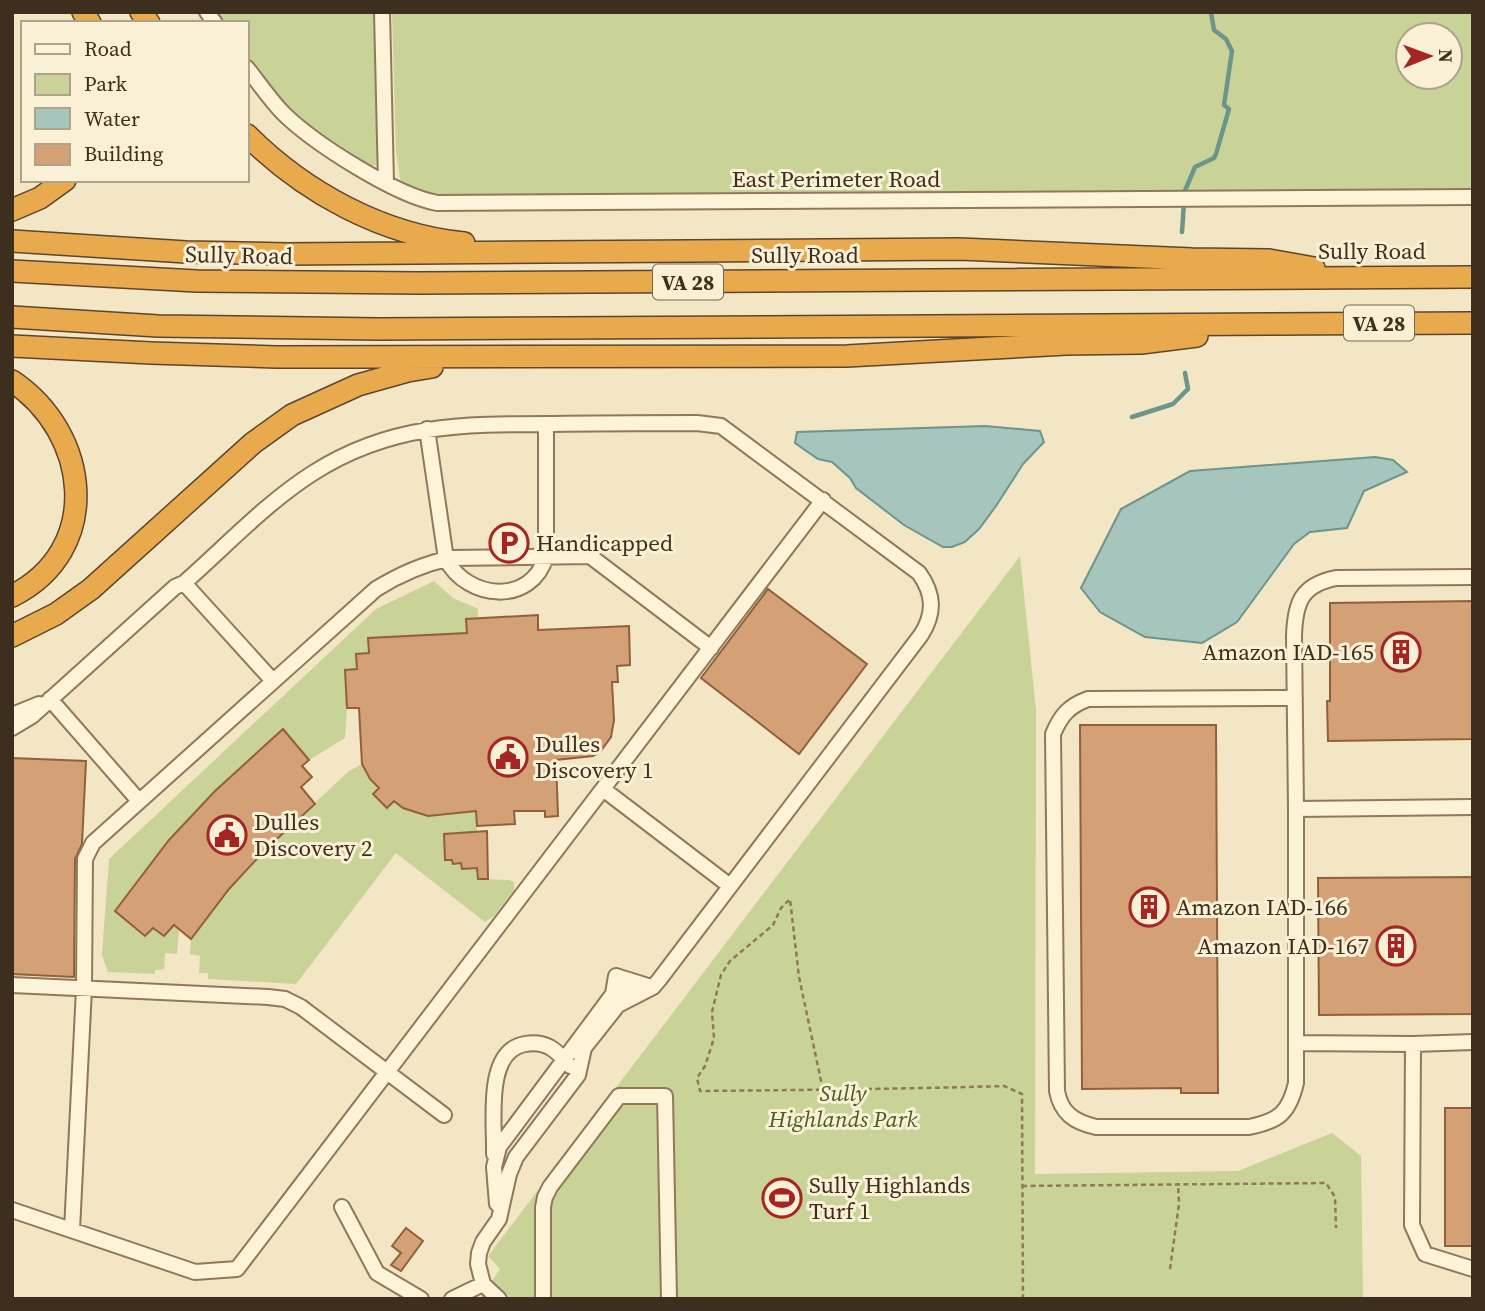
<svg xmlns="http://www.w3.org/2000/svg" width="1485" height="1311" font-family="'Source Serif 4',serif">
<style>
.green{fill:#c9d297;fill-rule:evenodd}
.water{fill:#a6c5bd;stroke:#6c958c;stroke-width:2}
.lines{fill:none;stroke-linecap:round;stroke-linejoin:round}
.stream{stroke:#6c958c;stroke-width:4.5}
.building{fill:#d4a177;stroke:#91603b;stroke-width:2}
.minor-casing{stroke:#907858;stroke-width:18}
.highway-casing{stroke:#5d452d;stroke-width:24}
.path{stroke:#907858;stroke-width:2.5;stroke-dasharray:5 3.5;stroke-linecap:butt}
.minor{stroke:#fcf3d9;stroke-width:14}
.highway{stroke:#e9aa4e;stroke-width:21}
.labels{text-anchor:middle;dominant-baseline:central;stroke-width:6;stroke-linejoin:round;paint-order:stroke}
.shield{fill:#f9f0d5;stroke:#766855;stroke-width:2}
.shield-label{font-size:21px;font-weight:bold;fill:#3e2e1e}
.street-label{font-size:23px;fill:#3e2e1e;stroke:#f9f0d5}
.poi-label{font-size:23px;fill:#3e2e1e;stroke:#f9f0d5;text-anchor:start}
.park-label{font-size:23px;font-style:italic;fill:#4c5d22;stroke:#f9f0d5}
</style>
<rect width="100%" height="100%" fill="#f2e6c4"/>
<!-- green -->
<path class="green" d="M214 12H375L378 165 368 166 327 142 287 111 247 58V23H221Z
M392 12H1473V191L461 199 433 196 411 189 400 179 396 150ZM1408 35H1450V77H1408Z
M1020 556 1036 710 1035 1174 1238 1171 1332 1133 1361 1156 1363 1299H480L500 1269 488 1256Z
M434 581 453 598 478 609V619L466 620 467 633 369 638V653L357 669 345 670 347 708 345 738 309 760 282 729 215 791 169 840 115 911 145 936 153 928 163 936 174 925 179 929 177 954 165 953 164 969 155 970V974L108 972 102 955 109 859 376 609Z
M362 764 379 788 373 794 387 807 394 801C420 820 446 814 476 811L477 832 452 860 477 868 478 879 509 880 514 882V890L494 916 485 922 396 853 296 984 208 979V973H199L200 956 190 954 191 939 229 889 286 830 349 771Z"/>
<!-- water -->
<path class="water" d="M985 426 1040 431 1044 442 1023 464 996 506 979 529 965 542 952 547H943L904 525 856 488 850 478 832 462 818 459 795 443 797 432Z
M1375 457 1393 460 1407 472 1364 491 1347 528 1310 532 1294 544 1237 622 1202 643 1145 637 1100 612 1081 588 1121 509 1190 471Z"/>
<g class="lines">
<!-- stream -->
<path class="stream" d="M1184 193 1195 167 1214 158 1216 154 1229 109 1224 105 1232 51 1226 39 1214 30 1211 12
M1182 232 1184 203
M1132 417 1173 404 1188 389 1185 373"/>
</g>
<!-- building -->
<path class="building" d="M768 589 867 664 799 754 701 678Z
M1473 601V739L1328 741 1327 701H1330V603Z
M538 615V630L629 626 630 665 617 666 618 682H612L614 720 611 737 600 752 593 756 556 760 558 816 545 817V811H514L515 824 477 826 476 811 428 816 403 808 394 801 387 808 373 794 379 788 370 779 362 764 359 708H347L345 670 357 669 356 654 369 653 368 638 467 633 466 619Z
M1080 725H1216L1218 1093H1181V1088L1082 1089Z
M283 729 309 760 302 766 312 777 301 787 315 804 267 848 229 889 191 939 174 925 164 936 153 928 145 936 115 911 169 840 215 791Z
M12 758 86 761 82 844 75 859 74 977 12 974Z
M487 831 488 879H478L477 868 462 869 461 863 453 864 452 860H445L444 834Z
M1473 877V1014L1319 1015 1318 878Z
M1445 1108H1473V1246H1445Z
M406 1228 423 1241 401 1271 391 1265 401 1253 392 1246Z"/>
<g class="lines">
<!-- minor casing -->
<g class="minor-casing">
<path id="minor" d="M207 12 215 23
M382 12 386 183
M247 68C259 83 270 100 284 114 315 144 395 195 437 203L1473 197
M427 429 446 559C467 600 532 606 546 556V424
M1473 577 1336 578C1301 585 1295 603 1294 636L1296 809 1473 807
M184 583 273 681
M1295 698 1088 699C1069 706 1061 715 1053 734L1057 1091C1061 1113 1074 1122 1096 1127H1249C1279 1121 1289 1113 1296 1083V809
M50 699 139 801
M12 715 39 704
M12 728 32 716 175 587 184 583C226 546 266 503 313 473 391 423 465 424 554 424 602 423 650 423 697 423L721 426 919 573C934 594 935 613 921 635L659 980 653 987 618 1005 584 1048 578 1075 516 1157 509 1174 499 1219 483 1242 479 1253 478 1264 483 1284 499 1299
M603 789 730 886
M12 985 268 997 285 999 301 1007 444 1115
M613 994 616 976 648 986
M1296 1043 1413 1044 1412 1225 1425 1254 1473 1269
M1413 1044 1473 1042
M494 1154C495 1123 484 1051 525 1044 547 1040 557 1051 570 1066
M497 1204 494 1167 499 1147 613 994 638 990
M342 1207 377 1273 421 1299
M12 1210 195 1272 237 1269 823 500
M72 1230 84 989 85 859 93 843 376 589C400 574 423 564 451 558L590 556 711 648
M452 1299 483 1284
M543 1299V1207L545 1197 550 1187 619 1096H665L669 1299"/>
</g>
<!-- highway casing -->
<g class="highway-casing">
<path id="highway" d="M83 12 90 23
M141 12 149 23
M247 135C304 192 382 235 464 243
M12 210 40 198 65 180
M12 241 186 252 288 254 960 249 1192 259 1269 260 1314 268
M12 271 197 281 419 283 1473 277
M12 317 158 326 378 329 1473 323
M12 346 151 353 276 357 847 356 1066 344 1141 343 1197 336
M12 381C90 433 104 550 12 596
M12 636 56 614 91 589 253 443 292 415 358 385 408 371 432 367"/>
</g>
<!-- path -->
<path class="path" d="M823 1090 799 977 790 899 781 908 773 925 730 961 721 975 712 1012 714 1038 705 1066 697 1078 700 1091C801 1090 903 1089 1004 1086L1022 1094 1023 1299
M1022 1186 1326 1183 1335 1197 1336 1228
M1170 1269 1179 1204 1178 1183"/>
<!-- minor -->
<use href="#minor" class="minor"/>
<!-- highway -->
<use href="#highway" class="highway"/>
</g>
<!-- icons -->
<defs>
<g id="parking-ring" transform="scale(2.0125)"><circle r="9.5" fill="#f9f0d5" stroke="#a52522" stroke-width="1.5"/><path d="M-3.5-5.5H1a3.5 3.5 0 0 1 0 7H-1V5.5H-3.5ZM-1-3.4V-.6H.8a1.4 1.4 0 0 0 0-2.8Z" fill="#a52522"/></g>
<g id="building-ring" transform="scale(2.0125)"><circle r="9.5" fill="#f9f0d5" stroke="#a52522" stroke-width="1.5"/><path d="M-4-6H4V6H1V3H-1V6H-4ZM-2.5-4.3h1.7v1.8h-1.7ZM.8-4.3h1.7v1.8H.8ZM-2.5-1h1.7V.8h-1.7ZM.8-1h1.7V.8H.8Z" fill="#a52522"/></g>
<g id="civic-ring" transform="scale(2.0125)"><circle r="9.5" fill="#f9f0d5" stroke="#a52522" stroke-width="1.5"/><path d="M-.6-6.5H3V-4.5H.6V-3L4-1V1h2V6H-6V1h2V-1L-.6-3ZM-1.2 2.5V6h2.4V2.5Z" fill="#a52522"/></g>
<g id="stadium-ring" transform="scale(2.0125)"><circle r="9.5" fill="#f9f0d5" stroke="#a52522" stroke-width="1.5"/><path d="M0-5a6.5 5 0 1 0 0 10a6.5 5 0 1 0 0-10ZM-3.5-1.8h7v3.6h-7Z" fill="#a52522"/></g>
</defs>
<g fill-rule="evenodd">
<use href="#parking-ring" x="509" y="543"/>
<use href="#building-ring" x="1401" y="652"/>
<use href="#civic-ring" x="508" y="757"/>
<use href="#civic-ring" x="227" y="835"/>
<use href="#building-ring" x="1149" y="907"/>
<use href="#building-ring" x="1396" y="946"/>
<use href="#stadium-ring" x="782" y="1198"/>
</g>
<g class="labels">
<!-- shield labels -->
<g class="shield">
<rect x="653" y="264.5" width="70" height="35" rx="5"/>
<rect x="1344" y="305.5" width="70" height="35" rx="5"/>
</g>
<g class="shield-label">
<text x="688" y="282">VA 28</text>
<text x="1379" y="323">VA 28</text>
</g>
<!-- street labels -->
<g class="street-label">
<text x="836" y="179">East Perimeter Road</text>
<text x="1372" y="251">Sully Road</text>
<text transform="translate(239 255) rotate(1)">Sully Road</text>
<text x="805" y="255">Sully Road</text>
</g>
<!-- poi labels -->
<g class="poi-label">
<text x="536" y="543">Handicapped</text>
<text x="1374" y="652" text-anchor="end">Amazon IAD-165</text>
<text x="535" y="744">Dulles<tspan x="535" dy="26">Discovery 1</tspan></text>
<text x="254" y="822">Dulles<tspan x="254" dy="26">Discovery 2</tspan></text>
<text x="1176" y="907">Amazon IAD-166</text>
<text x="1369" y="946" text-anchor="end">Amazon IAD-167</text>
<text x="809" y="1185">Sully Highlands<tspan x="809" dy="26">Turf 1</tspan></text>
</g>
<!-- park labels -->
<g class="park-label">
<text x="843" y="1093">Sully<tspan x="843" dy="26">Highlands Park</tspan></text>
</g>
</g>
<!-- border -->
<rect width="1485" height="1311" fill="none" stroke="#3e2e1e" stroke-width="28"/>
<!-- legend -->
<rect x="21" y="21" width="228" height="161" fill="#f9f0d5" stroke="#aea28c" stroke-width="2"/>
<rect x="35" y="44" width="35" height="10" fill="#fcf3d9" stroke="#aea28c" stroke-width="2"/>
<text x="84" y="56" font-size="21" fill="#3e2e1e">Road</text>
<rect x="35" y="74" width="35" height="21" fill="#c9d297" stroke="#aea28c" stroke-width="2"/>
<text x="84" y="91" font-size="21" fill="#3e2e1e">Park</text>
<rect x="35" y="108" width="35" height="21" fill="#a6c5bd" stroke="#aea28c" stroke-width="2"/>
<text x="84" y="126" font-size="21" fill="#3e2e1e">Water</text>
<rect x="35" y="144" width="35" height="21" fill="#d4a177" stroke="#aea28c" stroke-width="2"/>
<text x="84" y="161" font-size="21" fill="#3e2e1e">Building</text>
<!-- north arrow -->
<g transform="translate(1429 56) rotate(89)"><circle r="33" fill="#f9f0d5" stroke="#aea28c" stroke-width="2"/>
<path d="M0-5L12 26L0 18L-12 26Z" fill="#a52522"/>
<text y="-10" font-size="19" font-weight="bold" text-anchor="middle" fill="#3e2e1e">N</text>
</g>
</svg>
